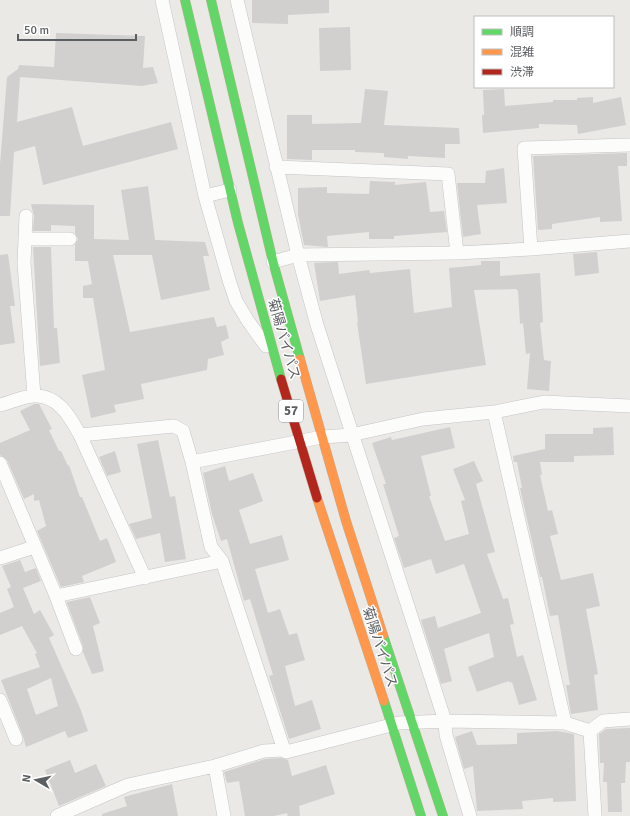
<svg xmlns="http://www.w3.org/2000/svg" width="630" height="816" font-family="Signika,'Noto Sans JP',sans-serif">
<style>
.building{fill:#d1d0ce;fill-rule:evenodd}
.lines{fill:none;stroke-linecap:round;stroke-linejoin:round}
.street-casing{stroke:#c5c5c5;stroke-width:14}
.fast-casing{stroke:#bdb098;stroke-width:10}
.slow-casing{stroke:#bdb098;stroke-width:10}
.jam-casing{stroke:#bdb098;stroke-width:10}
.street{stroke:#fcfcfb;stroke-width:13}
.fast{stroke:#63d668;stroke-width:9}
.slow{stroke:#ff974d;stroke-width:9}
.jam{stroke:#b3261e;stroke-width:9}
.labels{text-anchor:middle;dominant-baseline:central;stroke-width:3;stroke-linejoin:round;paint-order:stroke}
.shield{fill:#fff;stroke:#8d8f91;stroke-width:1}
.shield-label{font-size:13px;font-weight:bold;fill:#5c5f62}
.street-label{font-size:14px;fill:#5c5f62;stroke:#fff}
</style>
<rect width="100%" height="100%" fill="#eae9e6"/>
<!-- building -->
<path class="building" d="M252 0H329V13L288 15V24L252 23Z
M350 27 351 70 320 71 319 28Z
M56 33 145 36 143 68 153 67 158 83 142 86 20 77 17 122 72 107 83 146 171 122 178 149 43 185 35 146 14 152 10 216H0V164L7 77 18 69 19 65 54 67Z
M365 89 388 91 384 125 459 128 460 144H445V158L408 156V159L384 157V153L355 152V150H312V160L287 159V115H312V124L361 123Z
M504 89 505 106 553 102V100H577V98L593 97V103L621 97 626 125 578 134 577 125 539 124V128L483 133 482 115H484L483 90Z
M627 153V166H618L622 221 600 222V217L552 224V229L538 230 533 156Z
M504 168 507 203 477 205 481 234 463 237 457 183H485L486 171Z
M370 181 395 182V185L426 182 430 212 444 211 447 232 394 236V239H369V232L327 236 328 247 304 245 298 214V188L327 187V193L369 194Z
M148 186 155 240 205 242 209 256H203L210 290 161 300 152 255H113L130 332 214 317 217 327 226 325 229 338 221 342 224 355 208 359 207 370 141 384 144 399 114 405 116 412 91 418 82 375 105 370 93 298H83V286L92 284 88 261H75V245L78 239 75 233V226L51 225V231H33L34 216 31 204 94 205V239L129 240 121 190Z
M33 247H51L54 328H57L60 363 40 366Z
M597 252 599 273 575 276 573 254Z
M8 254 15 306H10L15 343 0 345V255Z
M481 261H500V276L540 273 543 322 540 323 544 360 551 361 549 391 527 389 530 353 526 354 523 323 520 324 518 291 516 289 474 290 486 365 366 384 357 322H358L355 295 320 301 314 263 338 262 339 274 369 270 370 273 410 269 414 313 452 307 449 268 481 265Z
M34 404H39L52 429 49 430 59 451H61L68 466 69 465 80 497H82L100 541 107 538 116 562 82 576 84 582 61 587 37 531 46 526 39 500 34 501V494L24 499 7 460 0 455V443L30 430 20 411Z
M450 427 455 448 421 456 431 496H429L445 541 469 534 461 501 465 500 453 469 474 461 483 481 476 484 495 552 487 554 503 599 508 598 514 624 510 625 517 657 523 655 537 700 519 705 512 682 510 683 509 681 477 692 468 667 494 657 489 633 444 649 452 681 441 684 421 620 435 616 438 628 481 613 464 564 436 574 431 559 404 568 394 538 399 536 383 484H386L372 443 391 437 392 440Z
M613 427 614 455 574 456V462H540L542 475H540L548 511 552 510 558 534 550 536 561 580 593 573 600 606 586 609 598 674 594 675 598 710 571 714 566 685H570L558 615 550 616 542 577H540L520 488H522L517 462H514L513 456 545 449V434H593V428Z
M158 440 170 497 175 496 186 559 165 562 160 533 136 539 129 524 152 518 137 444Z
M115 451 121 472 107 476 99 457Z
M225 466 229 481 253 473 263 501 239 510 250 544 282 535 289 560 255 569 268 613 280 609 289 635 297 633 305 660 285 666 295 706 312 700 321 729 289 739 269 676 273 675 250 599 244 601 227 539 221 541 212 514 203 473Z
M20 560 25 572 36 568 41 581 23 588 34 614 40 610 54 635 49 638 80 708 88 731 68 738 65 731 26 747 23 736 1 680 40 667 35 654 37 653 22 626 0 635V613L14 607 7 589 11 587 2 566ZM51 678 58 706 36 715 27 689Z
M90 597 100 623 93 626 104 671 92 674 83 652V646L67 603V602Z
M630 728V762H626L625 783H621L622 812H608L607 782H603L604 763H600L599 734 606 729Z
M472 731 477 745 517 744V733L557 731 574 734 576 801 553 802V798L522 801 523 809 477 811 473 766 464 769 455 737Z
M281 758 288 760 292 776 326 765 335 794 299 806 300 816H288L287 813 274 816H245L239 781 227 783 224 772 265 759Z
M70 760 75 773 96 764 106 786 59 806 45 770Z
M172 784 178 816H102V814L127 806 124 797Z"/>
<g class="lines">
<!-- street casing -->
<g class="street-casing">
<path id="street" d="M162 0 205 196 229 280 236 301 248 321 266 346
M237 0 298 255 317 325 445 721 446 735 470 816
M276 167 448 174 457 253
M205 196 230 190
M26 216 24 263 34 396
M26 239H70
M531 249 524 148 630 145
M273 262 298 255 457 253 531 249 630 241
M0 405C11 402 22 397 33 396 58 394 70 417 80 435L174 426 183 431 192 462
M494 412 565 723
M80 435 145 578
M0 463 56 596 76 649
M0 558 34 547
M56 596 222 561
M0 700 16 739
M590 731 595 816
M284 750 222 561 211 547 192 462 322 437 351 435 423 419 494 412 544 402 630 406
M215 766 224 816
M57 816 128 785 215 766 264 751 284 750 286 752 399 723 445 721 565 723 590 731 603 721 630 719"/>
</g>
<!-- fast casing -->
<g class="fast-casing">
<path id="fast" d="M185 0 238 223 281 379
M211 0 273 262 300 359
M383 635 443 816
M384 701 421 816"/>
</g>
<!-- slow casing -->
<g class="slow-casing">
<path id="slow" d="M300 359 346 521 383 635
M317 498 384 701"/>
</g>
<!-- jam casing -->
<g class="jam-casing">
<path id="jam" d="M281 379 317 498"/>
</g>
<!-- street -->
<use href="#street" class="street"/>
<!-- fast -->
<use href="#fast" class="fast"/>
<!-- slow -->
<use href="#slow" class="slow"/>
<!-- jam -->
<use href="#jam" class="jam"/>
</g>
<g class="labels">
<!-- shield labels -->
<rect class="shield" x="279" y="400" width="24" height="22" rx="3"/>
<g class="shield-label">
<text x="291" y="411">57</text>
</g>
<!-- street labels -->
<g class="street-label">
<text transform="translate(284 339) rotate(74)">菊陽バイパス</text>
<text transform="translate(380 647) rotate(72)">菊陽バイパス</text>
</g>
</g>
<!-- legend -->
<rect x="474" y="16" width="140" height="72" fill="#ffffff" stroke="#bebfc0"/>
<rect x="482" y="29" width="20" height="6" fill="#63d668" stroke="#bebfc0"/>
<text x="510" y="36" font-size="12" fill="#5c5f62">順調</text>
<rect x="482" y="49" width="20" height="6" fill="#ff974d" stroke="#bebfc0"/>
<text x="510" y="56" font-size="12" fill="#5c5f62">混雑</text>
<rect x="482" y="69" width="20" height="6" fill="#b3261e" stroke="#bebfc0"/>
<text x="510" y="76" font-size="12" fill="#5c5f62">渋滞</text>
<!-- north arrow -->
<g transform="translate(36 780) rotate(279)" stroke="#ffffff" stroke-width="3" paint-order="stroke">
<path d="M0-3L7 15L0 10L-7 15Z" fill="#5c5f62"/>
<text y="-6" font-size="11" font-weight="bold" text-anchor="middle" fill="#5c5f62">N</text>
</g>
<!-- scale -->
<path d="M18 34v6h118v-6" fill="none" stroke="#5c5f62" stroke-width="2"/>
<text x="24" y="34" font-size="12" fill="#5c5f62" stroke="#ffffff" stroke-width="3" paint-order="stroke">50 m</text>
</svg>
